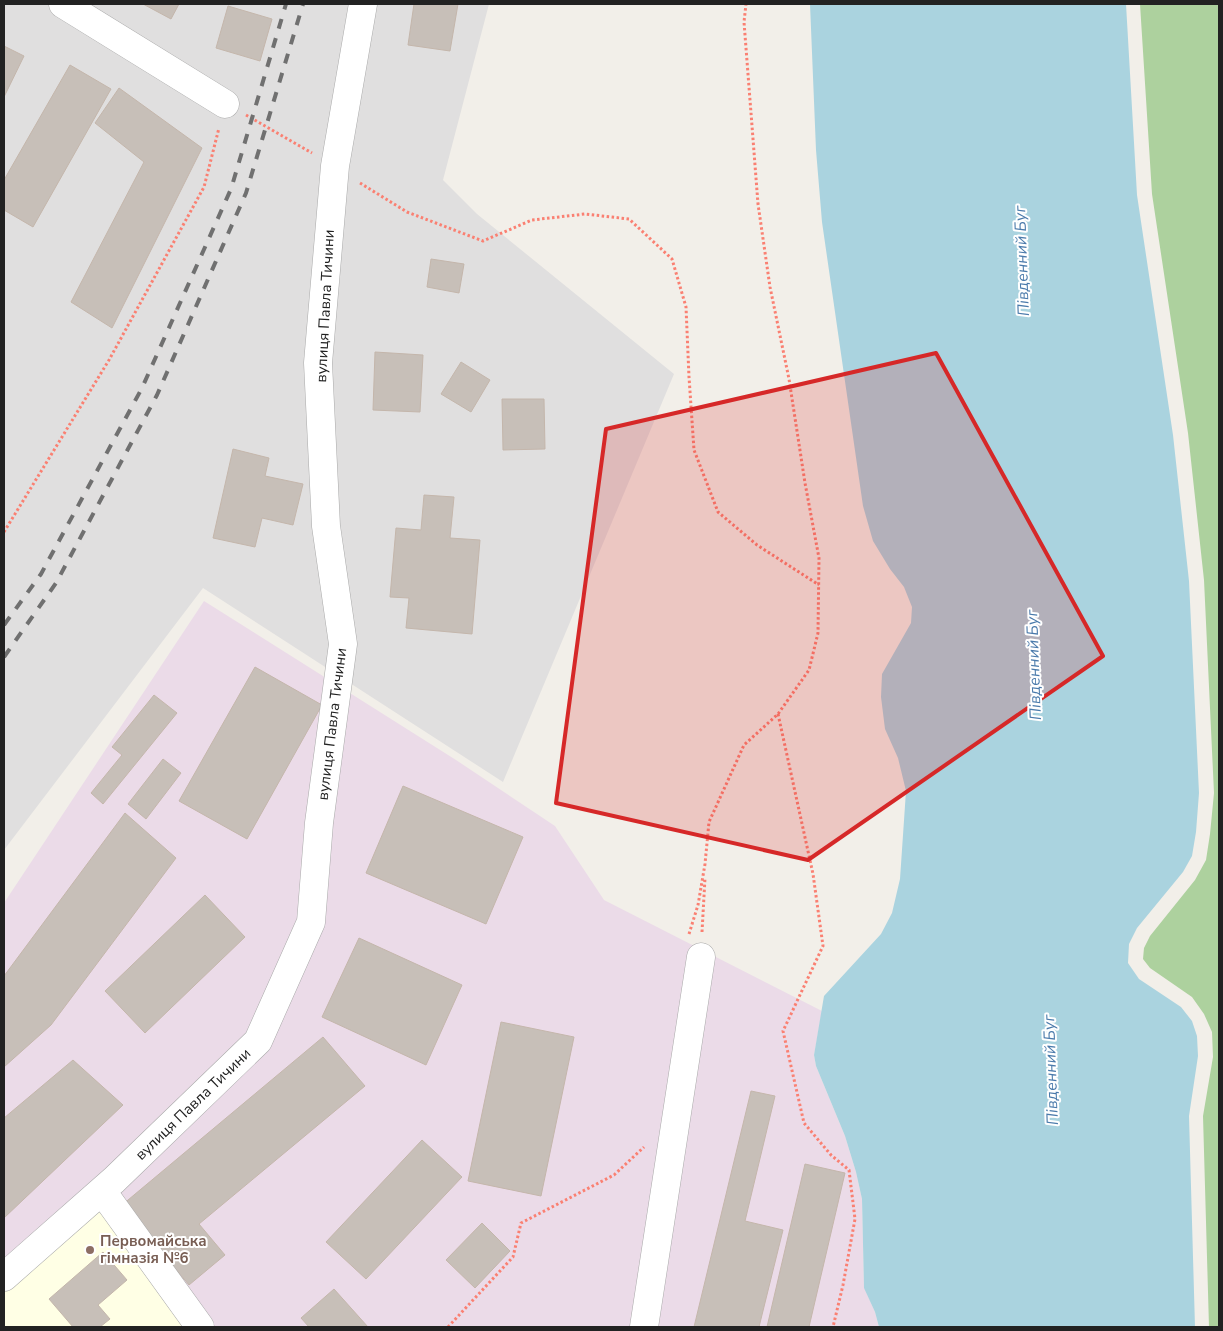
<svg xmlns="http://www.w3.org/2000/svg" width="1223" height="1331" font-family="'Nunito Sans',sans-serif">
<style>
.residential{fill:#e0dfdf}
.industrial{fill:#ebdbe8}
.education{fill:#ffffe5}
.forest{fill:#add19e}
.water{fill:#aad3df}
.building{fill:#c7bfb8;stroke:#c4b6ab}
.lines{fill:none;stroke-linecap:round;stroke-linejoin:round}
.minor-casing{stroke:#a9a9a9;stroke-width:29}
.path{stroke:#fa8072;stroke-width:3;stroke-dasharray:2.5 2.5;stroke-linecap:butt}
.minor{stroke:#fff;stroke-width:28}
.rail{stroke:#707070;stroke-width:4;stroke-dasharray:10 10;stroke-linecap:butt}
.marked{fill:#d62828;fill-opacity:0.2;stroke:#d62828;stroke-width:4;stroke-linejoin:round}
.education-dot{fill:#8d6e63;stroke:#fff;stroke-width:2}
.labels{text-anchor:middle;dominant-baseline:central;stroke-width:4;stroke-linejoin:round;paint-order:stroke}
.street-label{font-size:15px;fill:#222;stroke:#fff}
.education-label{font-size:15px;font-weight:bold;fill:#785e54;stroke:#fff;text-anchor:start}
.water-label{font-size:16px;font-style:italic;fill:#4a7aab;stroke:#fff}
</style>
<rect width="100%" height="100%" fill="#f2efe9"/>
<!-- residential -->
<path class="residential" d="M4 4H489L443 180 477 214 674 374 503 782 203 588 4 850Z"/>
<!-- industrial -->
<path class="industrial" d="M204 601 456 760 555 826 604 900 822 1011 814 1055 816 1066 845 1136 856 1172 862 1199 864 1287 875 1312 879 1327H191L101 1204 4 1278V903Z"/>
<!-- education -->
<path class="education" d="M100 1210 185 1327H4V1289Z"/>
<!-- forest -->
<path class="forest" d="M1140 4H1219V1327H1209L1203 1116 1213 1057 1212 1032 1204 1014 1192 997 1150 968 1143 959 1144 948 1150 936 1195 880 1206 860 1210 834 1214 793 1204 580 1188 433 1152 194Z"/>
<!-- water -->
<path class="water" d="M810 4H1126L1137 195 1173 435 1189 581 1199 793 1196 832 1192 856 1183 872 1137 928 1129 944 1128 963 1139 979 1181 1007 1192 1021 1197 1036 1198 1056 1189 1116 1195 1327H879L875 1312 864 1288 862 1199 856 1172 845 1136 816 1066 814 1055 824 996 881 934 892 913 900 879 906 791 898 758 885 729 881 697 882 674 911 623 912 607 904 587 890 569 873 541 863 506 822 222 816 150Z"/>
<!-- building -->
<path class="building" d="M143 4H179L171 19Z
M414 4H458L450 51 408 45Z
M228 6 272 19 260 61 216 48Z
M4 46 24 56 4 97Z
M70 65 111 89 33 227 4 210V180Z
M119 88 202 148 112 328 71 302 144 162 95 123Z
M431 259 464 264 459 293 427 287Z
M375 352 423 355 420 412 373 410Z
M461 362 490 380 471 412 441 394Z
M502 399H544L545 449 503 450Z
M233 449 269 458 265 476 303 484 293 525 262 518 255 547 213 538Z
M424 495 454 497 450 538 480 540 472 634 406 628 409 598 390 597 396 528 421 530Z
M255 667 322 705 247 839 179 801Z
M154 695 177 713 103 804 91 793 122 755 112 747Z
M163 759 181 773 146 819 128 804Z
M403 786 523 837 486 924 366 873Z
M125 813 176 858 51 1025 4 1067V976Z
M205 895 245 937 145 1033 105 991Z
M359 938 462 985 426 1065 322 1017Z
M501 1022 574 1037 541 1196 468 1181Z
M323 1037 365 1086 199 1224 225 1255 189 1285 122 1205Z
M73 1060 123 1105 4 1218V1118Z
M751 1091 775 1096 745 1221 783 1230 759 1327H694Z
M422 1140 462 1177 366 1279 326 1242Z
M805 1164 845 1173 809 1327H767Z
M482 1223 510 1251 475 1288 446 1260Z
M103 1252 127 1280 98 1305 110 1319 100 1327H73L49 1299Z
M334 1289 368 1327H309L301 1318Z"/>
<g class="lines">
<!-- minor casing -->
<g class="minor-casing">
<path id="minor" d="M63 4 225 104
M102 1191 200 1327
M4 1277 114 1180 258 1041 311 922 319 823 343 644 326 526 318 363 335 166 363 4
M644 1327 701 957"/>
</g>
<!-- path -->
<path class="path" d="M246 115 312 153
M360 183 407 212 483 241 532 220 585 214 629 219 672 259 686 307 689 377 694 450 718 512 757 545 819 585
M4 532 109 360 204 187 219 128
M778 714 813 874 823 946 783 1031 804 1123 831 1155 849 1170 855 1219 843 1285 833 1327
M702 932 705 878
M689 934 698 905 705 864 709 822 744 745 778 714 809 670 818 633 819 558 805 483 789 379 770 287 758 204 744 22 746 4
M448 1327 513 1257 521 1223 614 1175 644 1147"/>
<!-- minor -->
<use href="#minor" class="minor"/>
<!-- rail -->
<path class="rail" d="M4 625 41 574 142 388 231 189 286 4
M4 657 56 583 157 395 246 193 303 4"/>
</g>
<!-- marked area -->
<path class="marked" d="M936 353 1103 656 808 860 556 803 606 429Z"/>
<!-- markers -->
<circle class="education-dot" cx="90" cy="1250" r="5"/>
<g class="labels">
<!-- street labels -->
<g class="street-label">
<text transform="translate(325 306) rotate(-87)">вулиця Павла Тичини</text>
<text transform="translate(332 724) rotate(-83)">вулиця Павла Тичини</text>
<text transform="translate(193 1104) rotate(-44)">вулиця Павла Тичини</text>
</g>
<!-- education labels -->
<g class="education-label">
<text x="100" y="1241">Первомайська<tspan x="100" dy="17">гімназія №6</tspan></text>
</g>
<!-- water labels -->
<g class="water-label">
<text transform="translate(1022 261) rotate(-92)">Південний Буг</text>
<text transform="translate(1034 665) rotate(-92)">Південний Буг</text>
<text transform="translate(1051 1070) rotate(-92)">Південний Буг</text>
</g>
</g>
<!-- border -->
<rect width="1223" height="1331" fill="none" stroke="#222222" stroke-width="10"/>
</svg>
